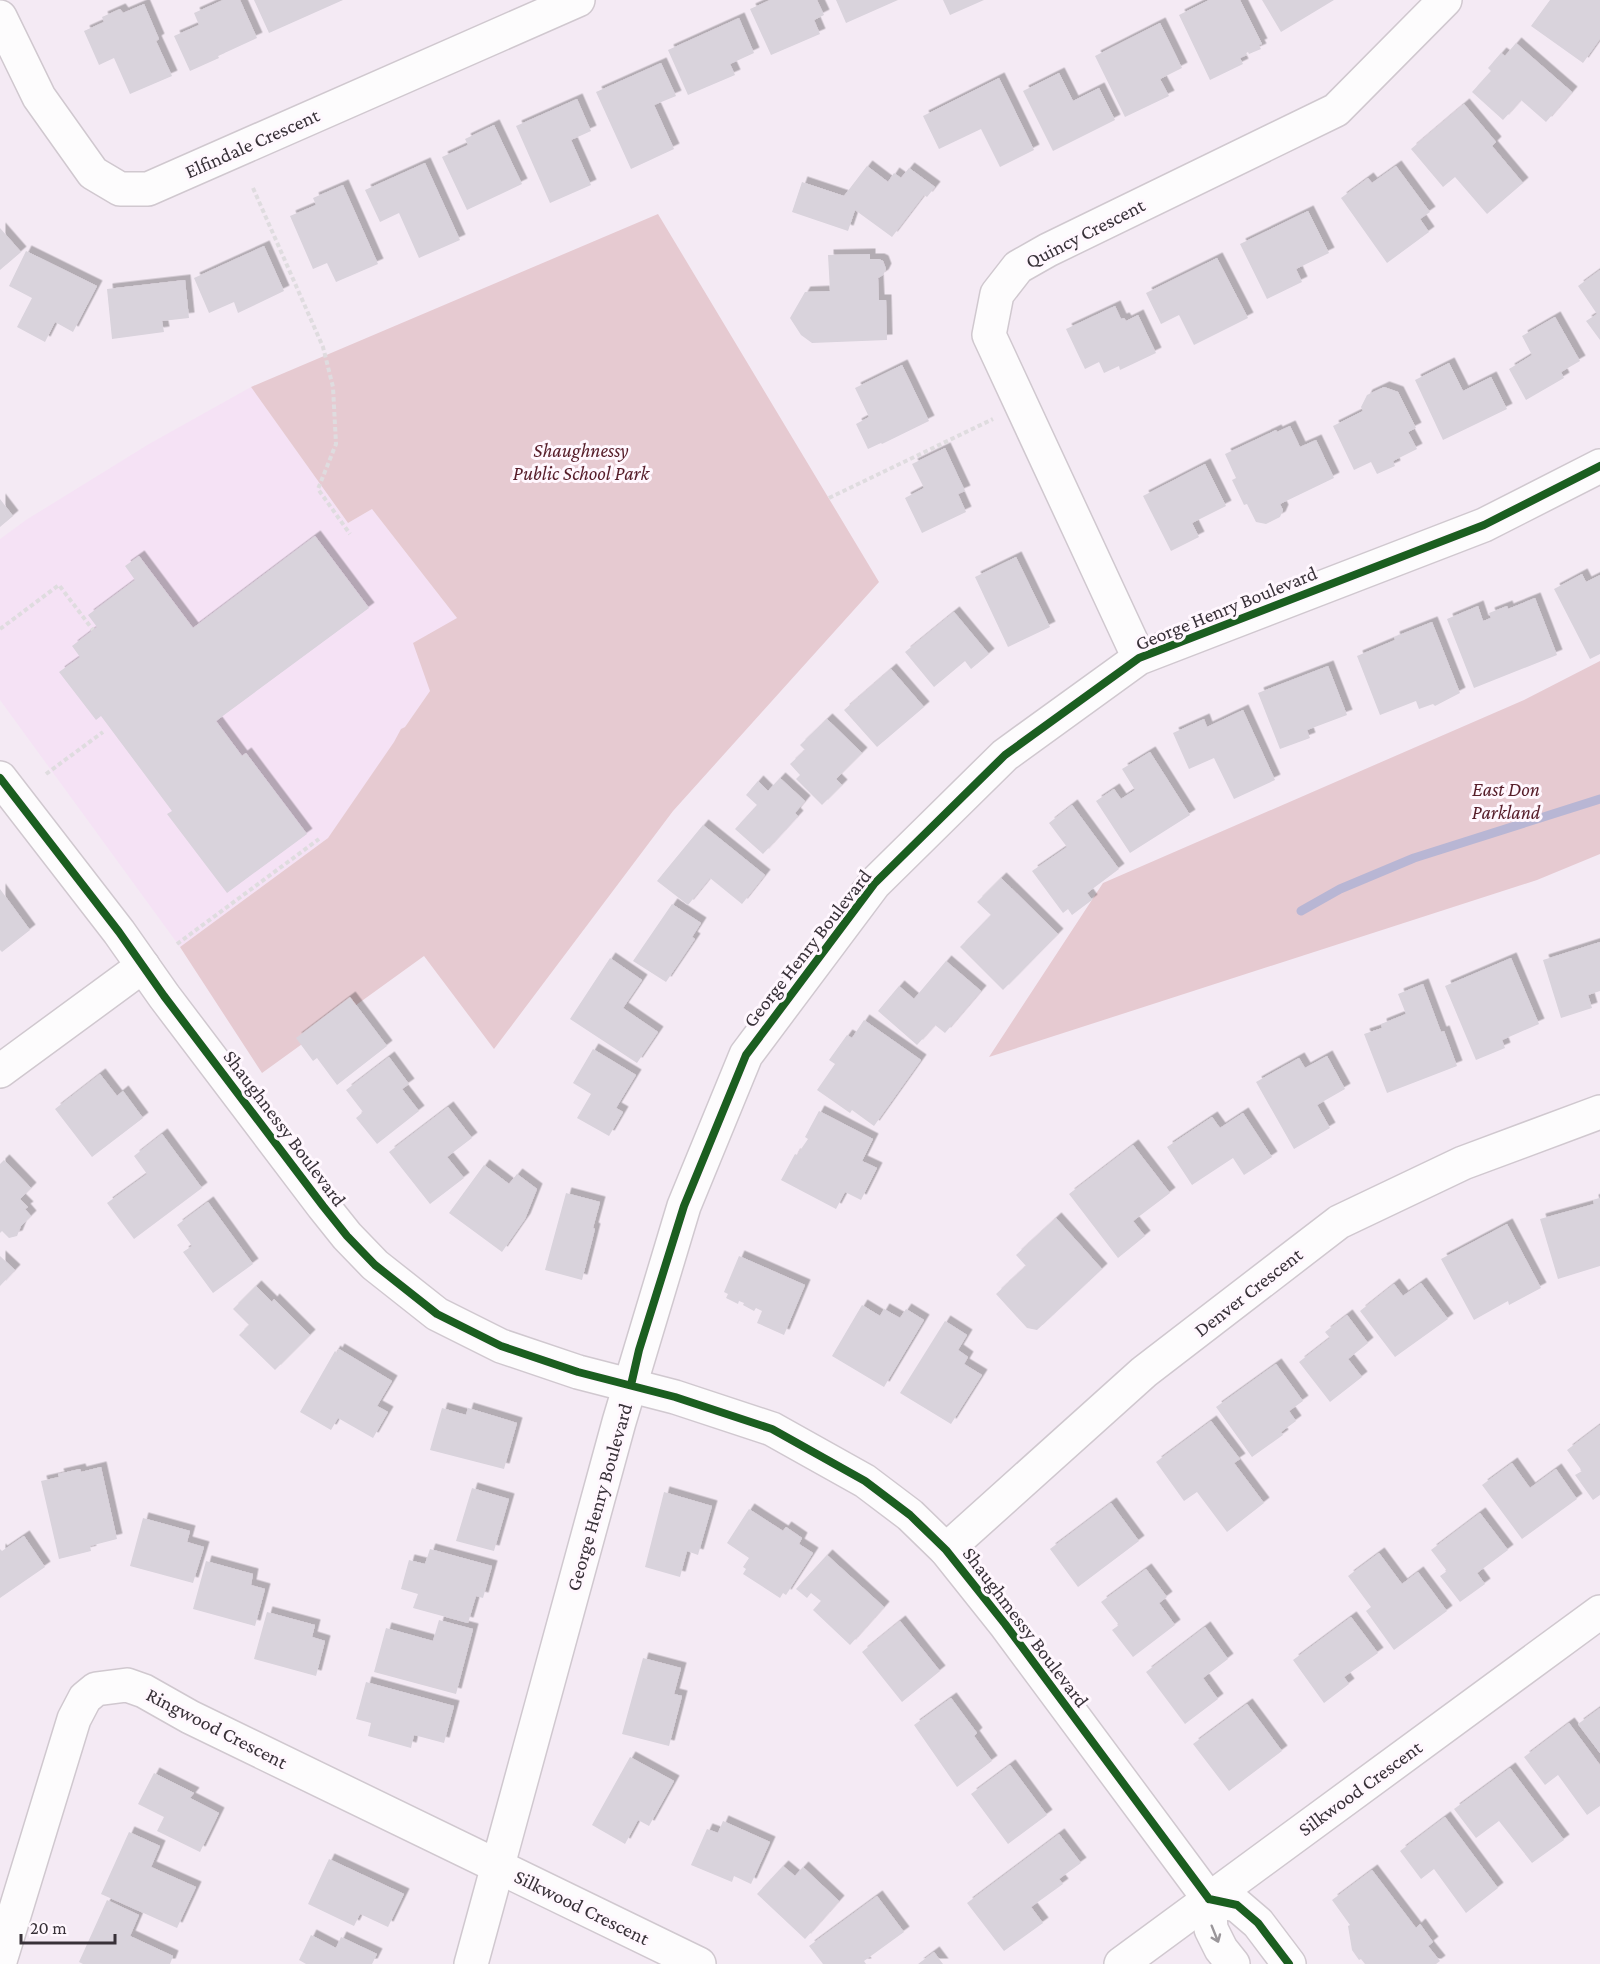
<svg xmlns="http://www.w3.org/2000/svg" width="1600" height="1964" font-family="'Crimson Pro',serif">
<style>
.built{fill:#f5e2f5}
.green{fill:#e6cad1}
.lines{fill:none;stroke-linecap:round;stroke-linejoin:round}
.stream{stroke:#b8b6d4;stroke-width:9}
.building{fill:#d9d3dc;filter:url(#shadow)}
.street-casing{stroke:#d0c8cf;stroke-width:36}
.secondary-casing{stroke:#d0c8cf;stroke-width:36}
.path{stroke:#dfdcdf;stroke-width:4;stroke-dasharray:4.5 3;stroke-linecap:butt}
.street{stroke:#fdfcfd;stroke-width:33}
.secondary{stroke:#fdfcfd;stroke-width:33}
.cycleway-casing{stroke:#fff7fe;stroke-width:11}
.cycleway{stroke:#1b5e20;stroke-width:8}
.oneway{stroke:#9a969a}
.labels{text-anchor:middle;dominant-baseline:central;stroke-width:6;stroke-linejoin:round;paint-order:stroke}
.street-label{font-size:20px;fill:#383138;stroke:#fff7fe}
.park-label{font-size:20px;font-style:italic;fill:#561d29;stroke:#fff7fe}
</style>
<defs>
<filter id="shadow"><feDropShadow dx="5.5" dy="-5.5" stdDeviation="0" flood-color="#0004"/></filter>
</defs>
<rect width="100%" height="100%" fill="#f4eaf4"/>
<!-- built -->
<path class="built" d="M251 387 348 523 372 509 457 618 430 691 328 838 180 947 0 700V539L26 520 149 444Z"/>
<!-- green -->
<path class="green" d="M658 214 879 582 673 811 494 1049 424 956 262 1073 180 947 328 838 394 742 401 729 405 727 430 691 413 643 457 618 372 509 348 523 251 387Z
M1600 661V854L1537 880 989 1057 1103 883 1524 700Z"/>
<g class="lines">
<!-- stream -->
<path class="stream" d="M1301 911 1340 889 1414 858 1600 799"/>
</g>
<!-- building -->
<path class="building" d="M223 0H240L257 38 218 56 219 58 190 71 174 36 199 25 194 13Z
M254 0H343L269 33Z
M770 0H817L824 15 814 20 820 34 771 55 750 9Z
M836 0H898L846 23Z
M943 0H984L950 15Z
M1209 0H1240L1262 44 1259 45 1261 49 1249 54 1248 52 1246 53 1247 55 1240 58 1243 64 1210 80 1179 15Z
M1262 0H1334L1281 32Z
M1550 0H1600V39L1583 63 1531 26Z
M144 4 159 39 156 41 172 76 130 94 114 58 99 65 84 31 104 22 102 17 120 9 123 13Z
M739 18 754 53 730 64 735 75 688 95 668 50Z
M1160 23 1182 68 1160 79 1169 96 1125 117 1095 56Z
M1516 43 1572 92 1546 122 1521 100 1503 120 1472 92 1491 71 1488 68 1501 53 1505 56Z
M661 63 676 96 654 105 674 149 631 169 596 92Z
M1059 73 1073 101 1099 88 1115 120 1053 151 1023 91Z
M999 78 1034 150 1000 167 981 129 939 149 923 116Z
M577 99 591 131 571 140 591 185 550 203 516 126Z
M1464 104 1496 142 1492 146 1523 183 1487 214 1455 177 1443 187 1411 149Z
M494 125 522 184 467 210 442 157 468 145 465 139Z
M425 163 460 240 419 258 399 213 380 222 365 190Z
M867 166 888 182 894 173 901 178 909 168 935 187 927 197 924 195 892 237 855 210 848 231 792 212 802 182 844 196Z
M1396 166 1430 212 1420 219 1429 232 1387 263 1341 198 1368 178 1372 183Z
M343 185 378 264 336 282 327 263 313 269 290 216 316 205 313 198Z
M1308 211 1329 253 1296 269 1302 282 1267 299 1240 244Z
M0 228 21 252 0 270Z
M264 246 284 291 238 313 234 302 209 313 194 278Z
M26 251 97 286 73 332 55 322 45 342 17 327 32 298 9 286Z
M870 254V259H879L883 261 886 269 883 275 878 278 879 300H886L887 340 812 343 801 335 790 318 805 292 830 291 828 255Z
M1217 258 1248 318 1194 345 1179 315 1161 324 1146 293Z
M1600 270V340L1586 321 1597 314 1578 286Z
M185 280 189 318 162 321 164 332 112 339 107 289Z
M1115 306 1121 319 1124 318 1126 321 1138 315 1156 353 1120 370 1119 366 1104 373 1099 362 1085 369 1066 329Z
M1555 317 1580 361 1561 372 1564 378 1526 400 1509 369 1532 355 1522 336Z
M1449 363 1463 391 1491 377 1507 409 1443 440 1415 380Z
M902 365 929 421 882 444 881 443 868 449 856 424 869 417 855 388Z
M1384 387 1398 392 1416 428 1408 432 1417 449 1393 461 1395 466 1377 474 1371 462 1354 470 1333 426 1363 411 1361 407 1367 395Z
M1290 426 1300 447 1316 440 1334 478 1280 504 1283 510 1280 517 1266 524 1256 522 1247 504 1244 505 1232 480 1236 478 1225 454 1276 430 1277 432Z
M945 448 965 491 958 494 966 512 922 533 905 498 924 488 912 464Z
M1205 464 1226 506 1192 523 1199 537 1171 551 1143 496Z
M0 499 13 516 0 527Z
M315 536 369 608 216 721 242 756 246 753 307 834 227 893 167 814 172 811 101 716 96 720 59 672 80 657 72 646 97 627 88 615 135 580 125 566 139 556 193 628Z
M1016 557 1050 627 1008 647 975 577Z
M1582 574 1586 582 1600 575V654L1590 659 1554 589Z
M1535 598 1557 655 1474 688 1447 619 1478 606 1483 621 1491 618 1489 613 1507 606 1508 609Z
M954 612 989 654 971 669 965 661 934 687 905 652Z
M1432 622 1460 693 1435 706 1433 704 1419 709 1416 701 1380 715 1357 656 1395 640 1394 637Z
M1328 666 1347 715 1307 730 1310 738 1280 749 1258 693Z
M891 669 924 707 877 747 844 710Z
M1243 710 1275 780 1234 799 1214 758 1189 769 1173 733 1204 719 1207 727Z
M827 719 862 753 836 779 842 785 822 805 796 779 800 775 790 764 805 750 800 745Z
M1150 752 1190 815 1130 853 1096 801 1114 789 1121 799 1135 790 1122 769Z
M780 778 805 801 795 813 798 816 763 854 735 829 757 805 746 795 758 781 768 791Z
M1072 805 1119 869 1087 893 1092 900 1072 915 1068 909 1063 913 1032 871 1067 847 1049 823Z
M703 825 765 875 742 904 710 878 688 905 657 881Z
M1001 878 1058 934 1003 990 960 947 991 915 977 902Z
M0 889 30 930 2 952 0 950Z
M672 904 701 923 692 937 695 939 666 982 633 961Z
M1600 942V991L1588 995 1592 1008 1561 1018 1543 960Z
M610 958 642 980 623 1008 658 1032 637 1063 570 1019Z
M1511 958 1539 1024 1502 1040 1505 1048 1476 1060 1445 986Z
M946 961 981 991 945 1033 935 1025 917 1045 878 1011 899 986 914 999Z
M1423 984 1441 1032 1444 1031 1457 1066 1387 1093 1364 1034 1382 1028 1381 1024 1406 1014 1398 994Z
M350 997 387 1046 337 1085 317 1058 313 1061 296 1038Z
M864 1020 921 1060 874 1126 852 1110 850 1113 817 1090 835 1064 829 1060 847 1035 852 1038Z
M593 1049 636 1075 616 1108 623 1112 609 1136 577 1118 591 1094 573 1083Z
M1327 1056 1345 1089 1317 1105 1330 1128 1294 1149 1256 1082 1299 1058 1305 1068Z
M389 1057 409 1084 402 1089 419 1111 377 1144 356 1118 363 1112 346 1090Z
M100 1074 117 1096 123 1091 143 1118 92 1157 55 1109Z
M448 1107 472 1138 447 1157 464 1178 430 1204 389 1152Z
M819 1111 873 1139 862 1161 877 1168 861 1200 845 1192 836 1209 781 1180 795 1154 797 1155 808 1139 805 1137Z
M1243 1113 1272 1157 1244 1175 1233 1158 1192 1185 1167 1147 1212 1117 1220 1128Z
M162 1134 202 1188 134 1239 107 1203 147 1174 134 1156Z
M1133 1145 1170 1193 1133 1221 1145 1236 1118 1258 1069 1194Z
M4 1160 31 1188 20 1199 28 1207 25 1209 31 1216 21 1226 17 1236 9 1238 2 1231 0 1233V1164Z
M484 1165 509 1184 517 1174 537 1189 525 1219 502 1252 449 1213Z
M566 1193 600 1202 593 1228 595 1229 582 1280 545 1270Z
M1600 1198V1266L1558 1279 1540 1219 1594 1204 1593 1200Z
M208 1202 253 1264 213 1293 183 1252 192 1246 177 1225Z
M1056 1218 1102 1269 1037 1330 1027 1328 996 1294 1026 1266 1016 1255Z
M1507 1224 1541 1288 1509 1305 1508 1301 1474 1320 1441 1259Z
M0 1256 15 1270 0 1286Z
M739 1256 805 1285 784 1335 757 1323 762 1311 756 1308 754 1311 743 1305 744 1303 739 1301 738 1304 726 1298 728 1294 724 1292Z
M1421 1283 1448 1319 1395 1357 1360 1311 1394 1284 1403 1296Z
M256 1286 272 1302 274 1299 310 1335 275 1370 239 1335 249 1325 233 1309Z
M862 1305 880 1316 884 1309 900 1318 906 1309 924 1320 884 1387 832 1356Z
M1347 1315 1368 1343 1348 1359 1362 1377 1330 1402 1299 1362 1330 1338 1325 1332Z
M945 1321 967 1335 958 1350 968 1357 964 1364 982 1375 951 1424 900 1393Z
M339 1349 392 1381 377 1406 388 1412 373 1438 338 1418 331 1430 300 1412 335 1351 337 1353Z
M1276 1364 1303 1401 1289 1411 1296 1421 1281 1432 1283 1435 1252 1457 1216 1407Z
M442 1408 466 1415 468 1408 517 1423 504 1469 430 1450Z
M1211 1421 1240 1459 1234 1463 1264 1503 1227 1532 1197 1492 1184 1501 1156 1462Z
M1600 1425V1495L1593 1500 1575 1475 1582 1471 1567 1450Z
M1512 1463 1530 1488 1556 1469 1577 1499 1522 1539 1482 1485Z
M101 1467 117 1539 90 1546 91 1551 59 1559 41 1481 59 1477 58 1474 80 1469 81 1472Z
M472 1488 509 1499 494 1551 456 1541Z
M664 1492 712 1506 698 1555 687 1551 680 1577 645 1567Z
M1111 1503 1139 1541 1078 1587 1050 1549Z
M749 1509 783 1531 786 1527 802 1538 799 1544 813 1553 786 1595 783 1593 780 1598 743 1574 746 1569 743 1567 749 1558 727 1543Z
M1480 1513 1508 1550 1477 1573 1485 1584 1460 1602 1440 1576 1447 1571 1431 1550Z
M143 1518 190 1531 187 1542 204 1547 193 1583 130 1566Z
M24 1536 45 1567 0 1598V1549L2 1551Z
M430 1549 492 1566 483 1598 476 1596 468 1623 413 1608 418 1594 401 1589 409 1560 425 1564Z
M1379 1553 1402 1584 1418 1572 1447 1611 1394 1650 1366 1611 1371 1607 1348 1576Z
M827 1555 884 1607 850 1645 813 1610 821 1601 811 1593 807 1598 796 1589Z
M206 1561 253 1574 251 1585 265 1589 255 1626 193 1609Z
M1146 1569 1167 1597 1159 1603 1175 1625 1133 1657 1112 1630 1119 1625 1101 1602Z
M267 1612 315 1625 312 1637 325 1641 316 1676 254 1659Z
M1351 1617 1378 1653 1344 1677 1349 1684 1324 1703 1293 1660Z
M439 1620 473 1629 456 1694 374 1672 386 1628 433 1641Z
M900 1621 940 1671 902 1702 862 1652Z
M1205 1627 1228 1659 1203 1678 1218 1699 1185 1724 1146 1672Z
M643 1658 681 1668 674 1694 682 1696 669 1746 622 1734Z
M366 1682 454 1706 444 1743 414 1735 411 1748 368 1736 371 1723 356 1719Z
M951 1698 977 1733 974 1736 992 1761 957 1787 914 1725Z
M1247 1704 1282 1751 1229 1791 1193 1744Z
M1600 1708V1753L1578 1724Z
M1569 1723 1600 1765V1806L1587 1815 1558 1775 1545 1785 1524 1757Z
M630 1757 674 1781 649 1826 638 1820 625 1844 592 1825Z
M1010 1765 1047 1815 1008 1844 971 1794Z
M1510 1768 1564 1840 1532 1863 1499 1821 1476 1838 1454 1809Z
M154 1773 194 1793 190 1798 219 1813 200 1852 157 1831 164 1817 138 1804Z
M1445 1817 1498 1888 1466 1913 1434 1869 1421 1879 1400 1851Z
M723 1821 770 1842 751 1884 734 1876 732 1882 691 1865 707 1829 718 1833Z
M129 1832 160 1846 151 1867 196 1887 177 1928 101 1894Z
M1059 1834 1081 1863 1059 1879 1063 1884 1031 1907 1043 1923 1004 1951 967 1903Z
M329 1859 404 1894 388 1927 360 1914 354 1926 308 1904Z
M783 1866 795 1876 803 1867 839 1901 805 1939 757 1894Z
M1372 1870 1416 1928 1420 1924 1433 1942 1428 1946 1440 1961 1436 1964H1365L1361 1959 1359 1960 1352 1950 1348 1926 1350 1925 1332 1900Z
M877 1896 904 1932 864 1961 866 1964H823L809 1946Z
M107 1900 139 1915 130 1936 173 1956 170 1964H83L79 1962Z
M311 1935 336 1948 341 1937 377 1954 372 1964H306L299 1960Z
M934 1952 943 1964H918Z"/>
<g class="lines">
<!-- street casing -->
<g class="street-casing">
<path id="street" d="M0 17 39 97 93 173 120 189H148L578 0
M1139 658 989 335 997 294 1018 267 1048 250 1336 110 1445 0
M0 1071 143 966
M946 1550 1144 1372 1339 1222 1463 1163 1600 1112
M0 1961 74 1719 85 1698 96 1689 127 1685 144 1691 190 1717 699 1964
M471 1964 619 1422 684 1206 746 1055 874 884 1005 755 1139 658 1484 525 1600 466
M1121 1964 1600 1612"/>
</g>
<!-- secondary casing -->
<g class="secondary-casing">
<path id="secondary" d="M0 778 119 932 164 996 323 1206 347 1236 375 1265 437 1314 501 1346 578 1372 675 1397 772 1429 865 1481 910 1515 946 1550 1005 1624 1209 1899
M1209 1899 1237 1905 1258 1923 1289 1964
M1209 1899 1211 1929 1221 1949 1233 1964"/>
</g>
<!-- path -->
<path class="path" d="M253 188 323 347 333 387 336 444 318 489 350 534
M829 498 993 419
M0 629 59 585 93 630
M46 774 103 732
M177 944 319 839"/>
<!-- street -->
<use href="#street" class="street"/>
<!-- secondary -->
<use href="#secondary" class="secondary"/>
<!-- cycleway casing -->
<g class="cycleway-casing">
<path id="cycleway" d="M0 778 119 932 164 996 323 1206 347 1236 375 1265 437 1314 501 1346 578 1372 675 1397 772 1429 865 1481 910 1515 946 1550 1005 1624 1209 1899
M631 1385 639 1350 684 1206 746 1055 874 884 1005 755 1139 658 1484 525 1600 466
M1209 1899 1237 1905 1258 1923 1289 1964"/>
</g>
<!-- cycleway -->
<use href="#cycleway" class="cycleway"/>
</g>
<!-- one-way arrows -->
<defs><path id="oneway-shaft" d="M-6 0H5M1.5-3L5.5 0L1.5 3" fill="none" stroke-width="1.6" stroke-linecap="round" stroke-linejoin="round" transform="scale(1.5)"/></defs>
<use class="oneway" href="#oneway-shaft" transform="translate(1215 1934) rotate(68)"/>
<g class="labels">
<!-- street labels -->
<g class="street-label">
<text transform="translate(252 143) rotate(-24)">Elfindale Crescent</text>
<text transform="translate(1085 233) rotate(-27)">Quincy Crescent</text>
<text transform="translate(1226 608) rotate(-22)">George Henry Boulevard</text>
<text transform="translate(807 948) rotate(-52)">George Henry Boulevard</text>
<text transform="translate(285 1128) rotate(53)">Shaughnessy Boulevard</text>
<text transform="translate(1248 1292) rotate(-38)">Denver Crescent</text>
<text transform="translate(599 1497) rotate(-74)">George Henry Boulevard</text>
<text transform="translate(1026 1627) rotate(53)">Shaughmessy Boulevard</text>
<text transform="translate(217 1728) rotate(27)">Ringwood Crescent</text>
<text transform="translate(1360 1788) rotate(-36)">Silkwood Crescent</text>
<text transform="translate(582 1907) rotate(26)">Silkwood Crescent</text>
</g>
<!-- park labels -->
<g class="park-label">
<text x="581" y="450">Shaughnessy<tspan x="581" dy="23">Public School Park</tspan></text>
<text x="1506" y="789">East Don<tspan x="1506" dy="23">Parkland</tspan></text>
</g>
</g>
<!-- scale -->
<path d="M21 1934v9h94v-9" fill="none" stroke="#383138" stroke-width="3"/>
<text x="30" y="1934" font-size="18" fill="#383138" stroke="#fff7fe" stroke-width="4.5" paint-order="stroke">20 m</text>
</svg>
